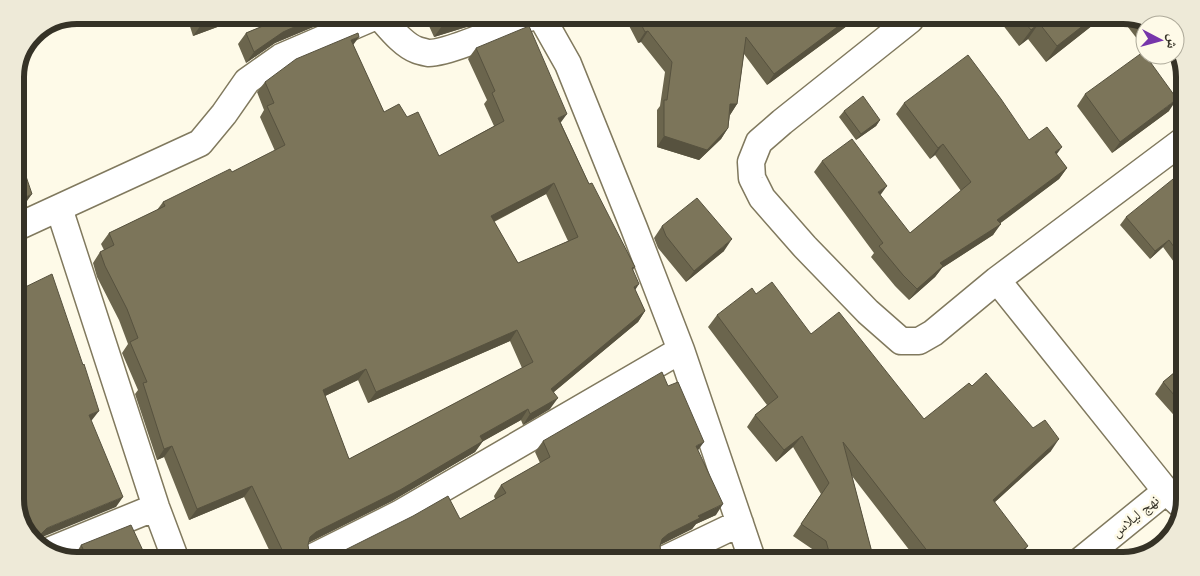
<svg xmlns="http://www.w3.org/2000/svg" width="1200" height="576" font-family="'Times New Roman','Noto Naskh Arabic',serif">
<style>
.lines{fill:none;stroke-linecap:round;stroke-linejoin:round}
.street-casing{stroke:#80795e;stroke-width:29}
.street{stroke:#fff;stroke-width:26}
.wall{fill:#6b654d;fill-rule:evenodd}
.shaded-wall{fill:#57523f}
.building{fill:#7c755a;stroke:#57523f;fill-rule:evenodd}
.labels{text-anchor:middle;dominant-baseline:central;stroke-width:5;stroke-linejoin:round;paint-order:stroke}
.street-label{font-size:15px;fill:#353226;stroke:#fefae8}
.rim{fill:none;stroke:#353226;stroke-width:6}
</style>
<rect width="100%" height="100%" fill="#fefae8"/>
<g class="lines">
<!-- street casing -->
<g class="street-casing">
<path id="street" d="M380 17C389 27 403 45 417 50 420 51 424 52 428 53 447 54 509 26 529 18
M542 18 568 64 634 228 681 350 752 559
M910 20 782 122 759 142 751 162 752 178 762 198 805 247 868 312 901 341H919L933 333 997 280 1184 140
M59 208 156 507 174 555
M15 228 200 143 224 114 247 81 281 57 374 17
M997 280 1166 491 1179 503
M46 552 156 507
M315 556 399 514 681 350
M667 558 740 523
M1080 561 1166 491"/>
</g>
<!-- street -->
<use href="#street" class="street"/>
</g>
<!-- wall -->
<path class="wall" d="M174 16H241L239 19 193 36 187 17 177 21Z
M287 16 337 17 275 43 246 63 238 44 246 33Z
M425 17H491L473 25 434 37Z
M625 18 855 20 767 85 744 54 737 104 730 115 728 128 721 139 699 160 657 147V110L660 106 665 72 641 42 638 43Z
M999 20 1098 21 1046 62 1028 39 1019 46Z
M1124 21H1150L1145 25V49L1124 22Z
M353 45 384 112 407 117 439 156 494 126 484 104 487 100 468 59 476 48 561 123 589 184 635 267 633 270 635 290 645 311 638 322 554 392 550 409 523 425 521 420 483 441 475 452 392 501 308 543V545L309 551 314 556H272L244 497 189 520 164 457 157 460 135 394 138 390 122 353 128 344 119 320 97 277 93 263 100 252 104 250 101 244 109 233 157 210 163 202 232 172 275 151 260 117 264 110 257 92 265 82ZM546 194 568 241 518 263 494 222ZM510 341 522 368 349 459 325 396 358 380 368 403Z
M1085 94 1169 111 1112 153 1077 106Z
M904 103 1029 140 1056 154 1067 168 1059 179 1000 223 993 235 942 268 935 277 909 300 895 286 871 257 874 253 814 172 822 161 910 233 961 191 935 155 930 159 896 114Z
M844 111 880 120 876 126 856 140 839 117Z
M1183 182 1182 273 1163 247 1150 259 1120 225 1126 217Z
M662 226 724 251 686 282 658 248 654 238Z
M756 294 811 334 924 419 972 386 1051 451 995 502 1019 558 1016 560H917L852 476 874 560 820 559 818 553 793 536 821 494 793 447 776 462 747 427 755 415 767 405 708 327 717 315Z
M1181 367 1180 422 1155 394 1163 382Z
M543 441 698 451 716 515 696 524 692 529 660 545V546L661 553 666 558 333 556 460 519 495 499 494 496 501 485 540 463 535 452Z
M81 545 145 555H75Z"/>
<!-- shaded-wall -->
<path class="shaded-wall" d="M180 16H188L187 17 177 21Z
M227 16H241L239 19 193 36 201 25Z
M319 16 337 17 275 43 246 63 254 52 283 32Z
M469 17H491L473 25 434 37 442 26Z
M848 19 855 20 767 85 774 74Z
M1089 21H1098L1046 62 1057 46Z
M1039 23 1028 39 1019 46 1031 30Z
M648 31 641 42 638 43 645 32Z
M359 37 351 48V40Z
M1177 99 1169 111 1112 153 1120 142Z
M730 104H737L730 115Z
M21 108 15 116V111Z
M567 114 559 125 558 118Z
M880 120 876 126 856 140 861 134Z
M728 128 721 139 699 160 657 147 664 136Z
M943 144 935 155 930 159 938 148Z
M1062 147 1054 158 1055 152Z
M1067 168 1059 179 990 231 997 220Z
M554 183 546 194 483 227 491 216Z
M887 186 879 197 878 192Z
M32 194 22 208 15 211V204L18 201Z
M1001 224 993 235 942 268 935 277 909 300 917 289 940 263Z
M732 239 724 251 686 282 694 271Z
M1169 240 1163 247 1150 259 1155 251Z
M639 284 632 295 634 287Z
M645 311 638 322 544 400 551 389Z
M517 330 510 341 368 403 376 392Z
M366 369 358 380 315 401 323 390Z
M558 398 550 409 523 425 530 414Z
M528 409 521 420 473 447 480 436Z
M99 411 92 420 82 425 89 415Z
M802 436 793 447 776 462 784 450Z
M1059 439 1051 451 985 511 993 500Z
M483 441 475 452 392 501 308 543 310 537 316 532Z
M704 442 696 453V446Z
M172 446 164 457 157 460 164 449Z
M252 486 244 497 189 520 197 509Z
M123 497 116 507 40 538 37 541 41 534 47 528Z
M723 504 716 515 696 524 692 529 660 545 662 539 668 534 698 516Z
M1028 546 1019 558 1016 560H1009Z"/>
<!-- building -->
<path class="building" d="M197 16H227L201 25Z
M287 16H319L283 32 254 52 246 33Z
M438 17H469L442 26Z
M638 18 848 19 774 74 746 37 737 104H730L728 128 707 150 664 136V100H667L672 62 648 31 645 32Z
M1023 20 1089 21 1057 46 1039 23 1031 30Z
M1140 21H1150L1155 25H1145V27Z
M529 26 567 114 558 118 589 184 592 183 635 267 632 268 639 284 634 287 645 311 551 389 558 398 530 414 528 409 480 436 483 441 400 490 316 532 310 537 308 545 309 551 314 556H285L252 486 197 509 172 446 164 449 143 383 147 382 130 342 138 338 127 309 105 266 100 252 114 245 109 233 165 206 163 202 230 169 232 172 285 145 267 106 274 103 265 82 296 59 358 33 359 37 351 40 384 112 399 104 407 117 418 112 439 156 504 121 492 93 495 91 476 48ZM554 183 578 237 518 263 491 216ZM517 330 533 362 349 459 323 390 366 369 376 392Z
M1143 52 1177 99 1120 142 1085 94Z
M968 55 1001 99 1029 140 1047 127 1062 147 1055 152 1067 168 997 220 1001 224 940 263 943 266 917 289 903 275 879 246 883 243 822 161 852 139 887 186 878 192 910 233 971 182 943 144 938 148 904 103Z
M15 95 21 108 15 111Z
M863 96 880 120 861 134 844 111Z
M15 144 32 194 18 201 15 204Z
M1178 175 1183 182 1182 258 1169 240 1155 251 1126 217Z
M697 198 732 239 694 271 666 236 662 226Z
M52 274 83 365 84 364 99 411 89 415 123 497 47 528 41 534 38 543 36 539 33 541 26 534 15 504V292Z
M772 282 811 334 839 312 924 419 969 383 972 386 986 373 1033 428 1045 420 1059 439 993 500 1028 546 1009 560H929L932 557 843 442 874 560 831 559 826 541 801 524 829 483 802 436 784 450 755 415 778 397 717 315 752 288 756 294Z
M1181 367 1180 402 1163 382Z
M662 372 668 386 678 382 704 442 696 446 723 504 698 516 700 518 668 534 662 539 660 546 661 553 666 558H634L632 556 629 558 333 556 413 516 448 496 460 519 506 493 501 485 550 457 543 441Z
M131 525 145 555H86L81 545Z"/>
<g class="labels">
<!-- street labels -->
<g class="street-label">
<text transform="translate(1135 516) rotate(-39)">نهج ليلاس</text>
</g>
</g>
<!-- crop -->
<path d="M0 0H1200V576H0ZM77 24H1123A53 53 0 0 1 1176 77V499A53 53 0 0 1 1123 552H77A53 53 0 0 1 24 499V77A53 53 0 0 1 77 24Z" fill="#eeead8" fill-rule="evenodd"/>
<path class="rim" d="M77 24H1123A53 53 0 0 1 1176 77V499A53 53 0 0 1 1123 552H77A53 53 0 0 1 24 499V77A53 53 0 0 1 77 24Z"/>
<!-- north arrow -->
<g transform="translate(1160 40) rotate(96)"><circle r="24" fill="#fefae8" stroke="#aeaa9a"/>
<path d="M0-4L9 19L0 12L-9 19Z" fill="#7635aa"/>
<text y="-8" font-size="14" font-weight="bold" text-anchor="middle" fill="#353226">ش</text>
</g>
</svg>
